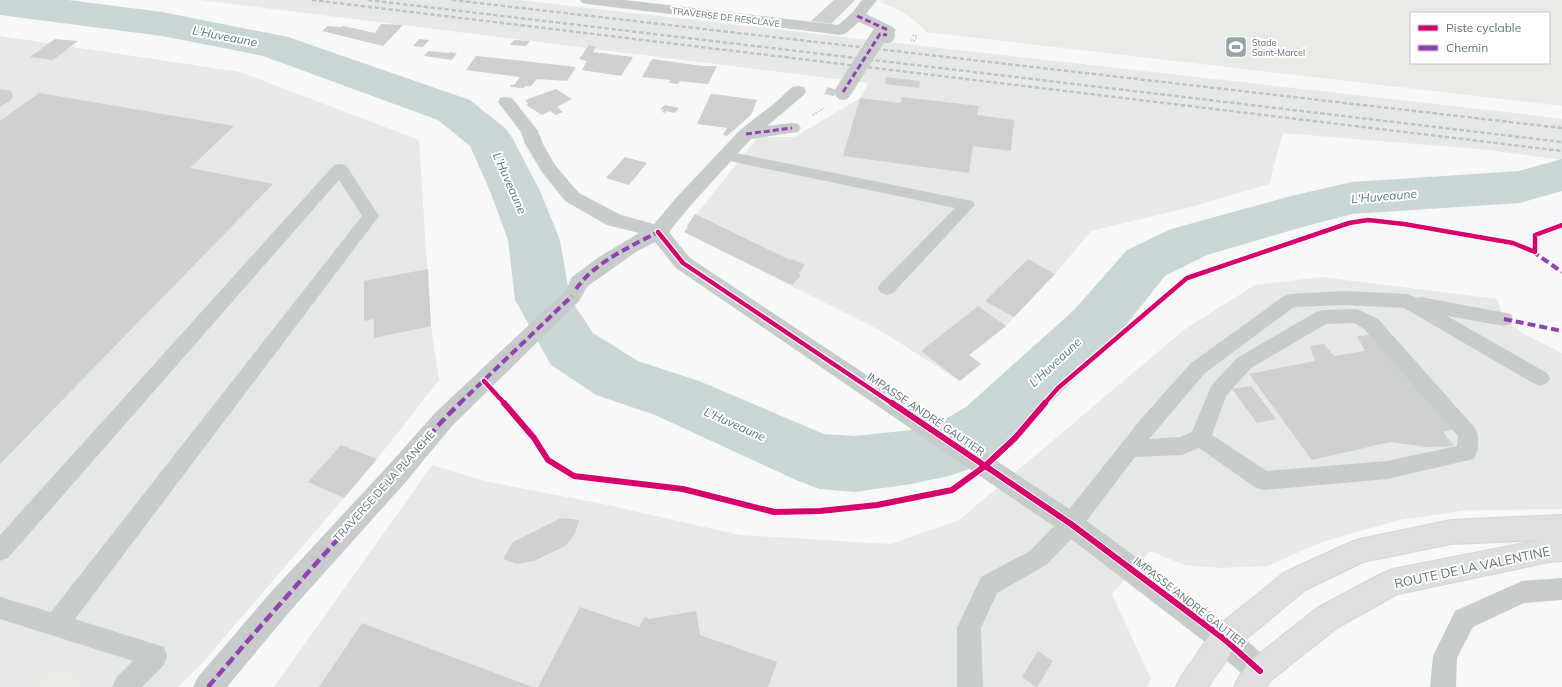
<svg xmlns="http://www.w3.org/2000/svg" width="1562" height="687" font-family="Mulish,sans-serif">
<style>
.built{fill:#e6e9e8}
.green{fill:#e8eae5;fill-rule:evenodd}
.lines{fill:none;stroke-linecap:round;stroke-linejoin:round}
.river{fill:#c9d6d6;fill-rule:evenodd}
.building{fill:#cdcfd0}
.secondary-casing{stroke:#d4d5d6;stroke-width:2}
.path{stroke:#c8c9ca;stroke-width:2;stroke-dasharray:1.5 1.5;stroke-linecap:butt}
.lane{fill:#c8cbcc;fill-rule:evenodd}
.street{fill:#c8cbcc;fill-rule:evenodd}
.secondary{fill:#dedfdf;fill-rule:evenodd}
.rail{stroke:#bfc2c2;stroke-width:2.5;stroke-dasharray:4.5 2.5;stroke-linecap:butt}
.street-bridge{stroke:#c8cbcc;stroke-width:16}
.quiet-far2{stroke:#8e44ad;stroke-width:3;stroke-dasharray:6 3;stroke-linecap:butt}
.quiet-far1{stroke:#8e44ad;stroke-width:4;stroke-dasharray:8 4;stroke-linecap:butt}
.quiet{stroke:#8e44ad;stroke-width:4.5;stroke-dasharray:10 4.5;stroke-linecap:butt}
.cycleway-far1-casing{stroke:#fff;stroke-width:7}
.cycleway-casing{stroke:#fff;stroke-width:8}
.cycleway-far1{stroke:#d6006c;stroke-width:4.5}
.cycleway{stroke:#d6006c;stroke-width:6}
.labels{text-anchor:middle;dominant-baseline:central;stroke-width:4;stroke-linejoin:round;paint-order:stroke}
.far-street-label{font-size:9px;fill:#5f767c;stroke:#fff}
.far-poi-label{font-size:9px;fill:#5f767c;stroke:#fff;text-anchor:start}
.street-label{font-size:11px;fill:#5f767c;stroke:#fff}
.water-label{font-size:12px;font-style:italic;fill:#5f7b7c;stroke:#fff}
.near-street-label{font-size:13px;fill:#5f767c;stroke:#fff}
</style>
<rect width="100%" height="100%" fill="#f8f8f8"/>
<!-- built -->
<path class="built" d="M200 0H518L1506 112 1562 119V160L1489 150 1283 133 1269 184 1191 207 1091 231 1055 274 1006 326 969 355 981 364 960 381 881 331 684 232 687 226 758 137H795L860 98 869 83Z
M0 36 240 72 419 140 431 326 439 380 377 459 344 498 203 662 178 687H0Z
M1321 277 1497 299 1504 319 1524 334 1562 353V509L1469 510 1399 520 1322 542 1268 566 1220 568 1184 565 1150 551 1112 594 1151 679 1147 687H274L432 465 489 482 603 504 740 535 891 544 959 520 1185 329 1255 285Z"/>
<!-- green -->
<path class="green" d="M881 0H1562V106L926 32C913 16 898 9 880 2ZM1411 13H1549V63H1411Z
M55 662 82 676 85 687H32Z"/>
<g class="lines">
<!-- river -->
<path class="river" d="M0 0H68L162 12 273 34 288 37 470 100 506 129 513 139 540 191 560 240 570 298 593 333 638 361 699 381 824 434 855 436 911 430 935 425 966 407 1074 310 1127 250 1171 229 1291 196 1352 182 1519 171 1562 159V191L1520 203 1352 214 1299 228 1207 255 1165 276 1114 340 1010 443 972 468 949 476 911 484 855 492 819 489 796 480 655 415 596 395 551 365 515 300 508 240 490 191 470 146 438 120 263 56 162 36 0 15Z"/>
</g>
<!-- building -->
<path class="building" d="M834 0H855L831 24 811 21Z
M381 24 403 25 383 46 322 31 328 26 341 27 343 26 375 33Z
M55 39 78 41 53 60 30 57Z
M419 39 429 40 423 47 413 46Z
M514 40 530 41 526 46 510 45Z
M589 45 596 47 593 52 633 57 621 76 582 70 587 61 579 59Z
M428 51 449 53 450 52 457 53 452 60 424 56Z
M476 56 505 59 576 67 567 81 537 79 531 86H525L524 88 510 87 511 85 515 84 520 77 466 70Z
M652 59 703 66H717L708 84 680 81 678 84 669 83 670 80 642 77Z
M886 77 920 81 919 88 885 84Z
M828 87 837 90 834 96 824 94Z
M0 89 11 91 13 96 11 100 0 107Z
M556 89 572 99 557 107 563 112 556 115 550 111 542 115 526 105 528 104 525 100Z
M39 93 234 126 190 168 273 184 0 464V121Z
M711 94 722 95 757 100 751 115 727 136 723 135 727 128 697 124Z
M902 97 979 106 977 115 1014 120 1011 151 973 146 969 173 843 156 860 98 901 103Z
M665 105 679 108 675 113 666 111 665 113 662 112 664 110 660 109Z
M625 157 647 163 629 185 606 178Z
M695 214 790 260 792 259 805 265 798 274 801 275 792 285 684 232 689 227 687 226Z
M1028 259 1055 274 1014 317 985 301Z
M428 269 431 326 374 338V319L364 321V281Z
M978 306 1006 326 969 355 981 364 960 381 921 351Z
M1370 335 1454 429 1443 432 1454 446 1427 447 1390 442 1312 460 1249 374 1315 361 1310 346 1324 344 1334 356 1365 351 1357 336Z
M1251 386 1276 419 1257 423 1232 389Z
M341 445 377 459 344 498 308 482Z
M561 518 579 520 575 534 565 546 534 561 517 564 503 559 513 542Z
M580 607 639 627 645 616 649 619 696 611 700 635 777 662 768 687H538Z
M362 623 533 687H319Z
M1038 651 1053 661 1037 687H1036L1022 677Z"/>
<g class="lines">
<!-- secondary casing -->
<g class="secondary-casing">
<path id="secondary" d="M1562 515V561L1549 562 1398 594 1337 628 1270 681 1266 687H1234L1239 677 1250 661 1317 608 1383 573 1393 569 1540 540 1451 544 1363 562 1305 590 1234 649 1208 687H1176L1181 677 1214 629 1285 572 1351 542 1360 539 1451 520Z"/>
</g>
<!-- path -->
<path class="path" d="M911 40 914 41 917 36 912 35
M813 115 824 108"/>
<!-- lane -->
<path class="lane" d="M726 151 967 200 973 201 975 205 893 293 887 295 881 293 878 288 881 283 955 208 720 159 718 156 720 153Z
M340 164 346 165 379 216 75 619 164 647 167 656 164 665 142 687H112L116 678 133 661 0 619V597L51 612 362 216 339 180 8 558 0 561V535L334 165Z
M1344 291 1407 294 1417 298 1421 297 1511 314 1513 319 1511 324 1504 326 1447 316 1547 373 1550 378 1547 383 1540 386 1533 383 1404 308 1344 305 1294 307 1205 373 1149 439 1180 437 1192 432 1211 386 1237 358 1316 312 1323 310 1357 309 1378 319 1475 428C1480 437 1479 450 1474 459L1387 479 1264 490 1256 488 1199 448 1182 455 1135 457 1079 531 1046 565 997 593 981 628 983 687H957V628L981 577 1030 551 1063 517 1141 419 1191 363 1284 296 1290 294ZM1354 323 1364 329 1458 436 1457 446 1387 461 1267 471 1212 435 1226 396 1251 368 1326 324Z
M1562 578V600L1524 603 1473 627 1457 658 1456 687H1430L1433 656 1455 611 1522 581Z"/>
<!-- street -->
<path class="street" d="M580 0H625L838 25 852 13 862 0H877L866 14 893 27 896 30 893 33 888 35 883 33 859 22 846 33 841 35 587 4 582 3Z
M798 86 804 87 806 91 804 95 767 126 792 123 798 124 801 128 798 132 751 139 690 206 669 232 690 258 1080 516 1234 629 1270 661 1274 671 1270 681 1260 685 1250 681 1214 649 1062 532 676 268 655 242 636 252 588 286 579 301 452 426 404 484 291 610 227 687H193L198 677 271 592 386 468 436 412 566 290 572 277 599 257 639 233 607 225 565 201 542 172 525 144 521 132 498 102 500 98 506 97 512 98 538 131 543 144 555 165 579 193 621 215 654 224 676 198 740 130 776 102 792 87Z"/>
<!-- secondary -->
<use href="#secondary" class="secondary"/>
<!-- rail -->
<path class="rail" d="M312 0 1562 151
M368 0 1562 142
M452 0 1562 128"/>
<!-- street-bridge -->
<path class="street-bridge" d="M843 92 880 34 887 35"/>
<!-- quiet-far2 -->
<path class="quiet-far2" d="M857 16 888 30
M843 92 880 34 887 35
M746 134 792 128"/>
<!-- quiet-far1 -->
<path class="quiet-far1" d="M1532 251 1562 272
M576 289C595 262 630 247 658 232
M1504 319 1562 331
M459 404 572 296"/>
<!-- quiet -->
<path class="quiet" d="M208 687C266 619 325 553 385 487 410 459 433 429 460 403"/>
<!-- cycleway-far1 casing -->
<g class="cycleway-far1-casing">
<path id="cycleway-far1" d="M658 232 683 263 893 404
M484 381 505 404
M1044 404 1058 388 1187 278 1349 223 1368 220 1404 224 1513 243 1535 252V235L1562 225"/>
</g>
<!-- cycleway casing -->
<g class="cycleway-casing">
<path id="cycleway" d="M504 403 534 438 548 460 574 476 683 489 774 512 820 511 877 505 952 490 985 466 1015 438 1045 403
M892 403 1071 524 1224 639 1260 671"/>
</g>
<!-- cycleway-far1 -->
<use href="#cycleway-far1" class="cycleway-far1"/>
<!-- cycleway -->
<use href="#cycleway" class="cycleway"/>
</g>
<!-- icons -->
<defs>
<g id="stadium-square" transform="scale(1.15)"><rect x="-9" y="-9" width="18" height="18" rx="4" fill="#95a4a7" stroke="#fff"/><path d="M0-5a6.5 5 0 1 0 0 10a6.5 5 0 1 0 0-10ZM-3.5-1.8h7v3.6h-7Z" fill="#fff"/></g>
</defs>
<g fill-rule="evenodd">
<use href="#stadium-square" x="1236" y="47"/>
</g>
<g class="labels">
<!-- far-street labels -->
<g class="far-street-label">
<text transform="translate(726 17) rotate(7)">TRAVERSE DE RESCLAVE</text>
</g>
<!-- far-poi labels -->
<g class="far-poi-label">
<text x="1252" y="42">Stade<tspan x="1252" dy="10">Saint-Marcel</tspan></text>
</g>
<!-- street labels -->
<g class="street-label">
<text transform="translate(926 414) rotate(34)">IMPASSE ANDRÉ GAUTIER</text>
<text transform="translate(384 486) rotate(-48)">TRAVERSE DE LA PLANCHE</text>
<text transform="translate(1190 602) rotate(38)">IMPASSE ANDRÉ GAUTIER</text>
</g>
<!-- water labels -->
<g class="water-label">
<text transform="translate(225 36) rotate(11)">L'Huveaune</text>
<text transform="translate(510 183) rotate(66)">L'Huveaune</text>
<text transform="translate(1384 196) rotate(-5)">L'Huveaune</text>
<text transform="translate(1055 362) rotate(-43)">L'Huveaune</text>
<text transform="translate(735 424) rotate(24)">L'Huveaune</text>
</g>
<!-- near-street labels -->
<g class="near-street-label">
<text transform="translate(1472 567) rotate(-12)">ROUTE DE LA VALENTINE</text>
</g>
</g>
<!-- legend -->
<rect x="1410" y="12" width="140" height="52" fill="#ffffff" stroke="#bfc8cb"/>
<rect x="1418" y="25" width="20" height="6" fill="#d6006c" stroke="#bfc8cb"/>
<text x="1446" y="32" font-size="12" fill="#5f767c">Piste cyclable</text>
<rect x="1418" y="45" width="20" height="6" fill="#8e44ad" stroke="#bfc8cb"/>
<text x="1446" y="52" font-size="12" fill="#5f767c">Chemin</text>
</svg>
